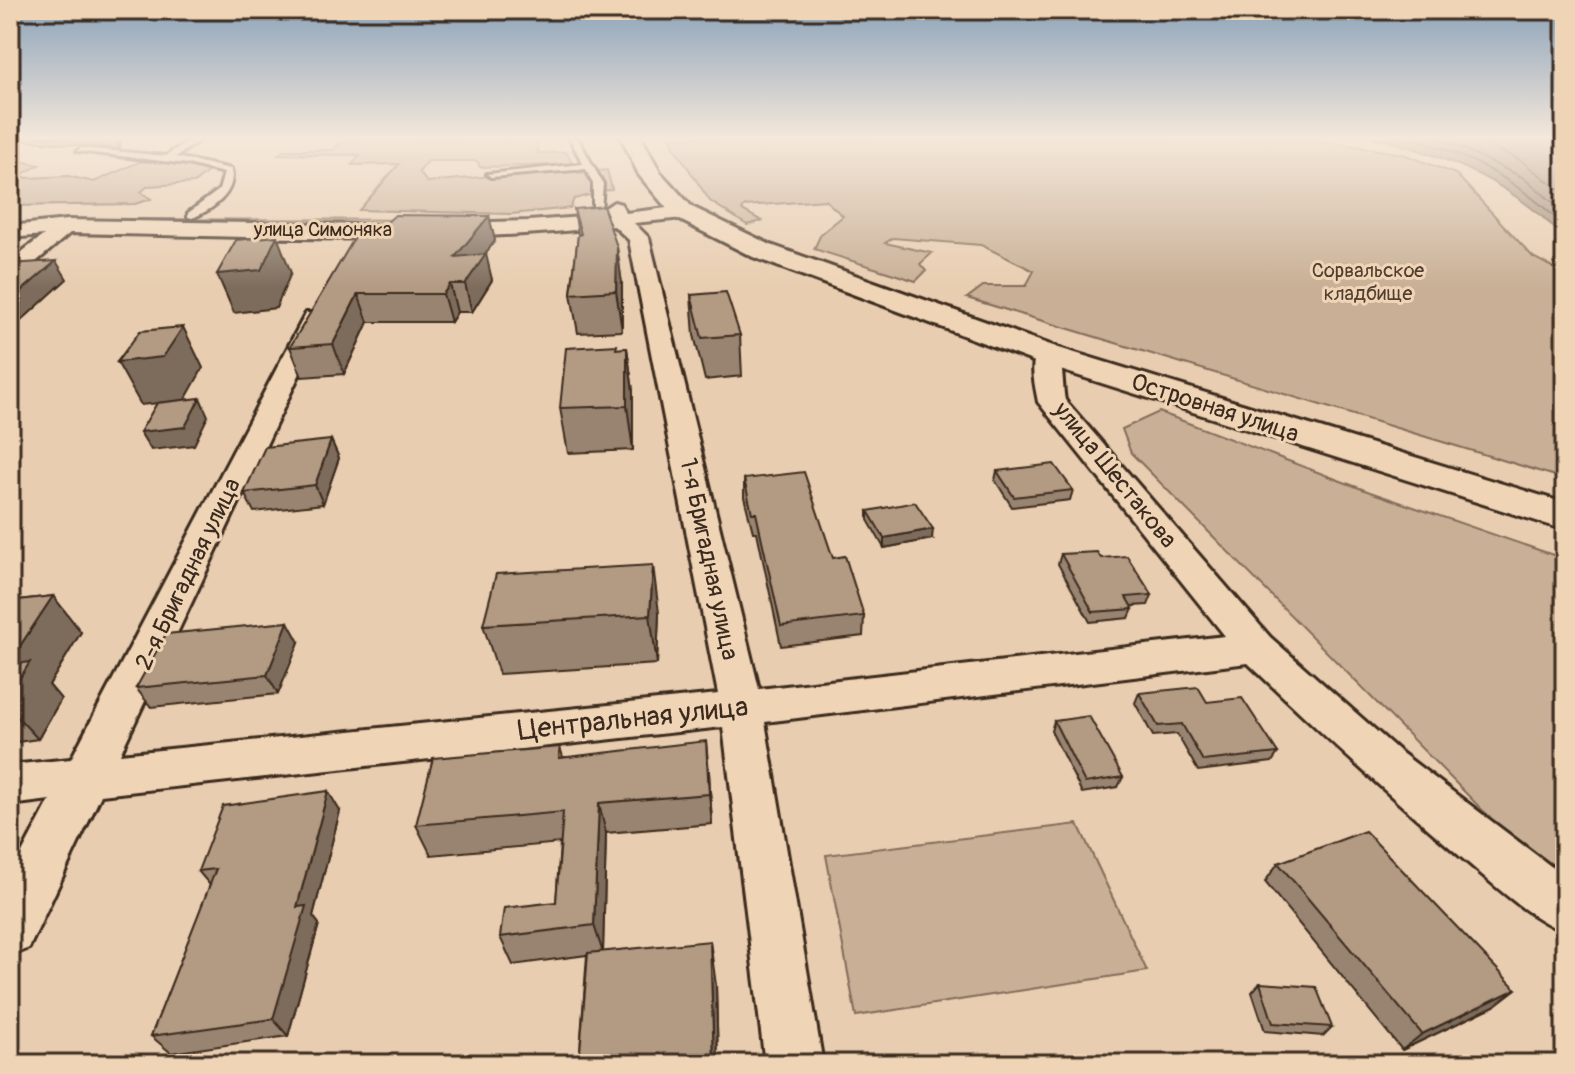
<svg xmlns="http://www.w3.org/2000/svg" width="1575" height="1074" font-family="Pangolin,sans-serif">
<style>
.green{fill:#c8af95;stroke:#826c5a;stroke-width:2;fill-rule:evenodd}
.water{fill:#9e8872;stroke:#766250;stroke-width:2}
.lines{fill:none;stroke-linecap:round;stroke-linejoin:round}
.shore{stroke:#635040;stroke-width:2}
.lane-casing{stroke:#3b2a1e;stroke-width:6}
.street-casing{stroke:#3b2a1e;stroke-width:6}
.primary-casing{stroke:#3b2a1e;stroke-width:6}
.lane{fill:#efd4b6;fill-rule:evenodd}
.street{fill:#efd4b6;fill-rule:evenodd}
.primary{fill:#efd4b6;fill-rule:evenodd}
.wall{fill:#998471;stroke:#3b2a1e;stroke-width:2}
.shaded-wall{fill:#7d6c5c;stroke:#3b2a1e;stroke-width:2}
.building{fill:#b29a83;stroke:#3b2a1e;stroke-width:2}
.labels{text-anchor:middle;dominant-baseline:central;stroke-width:6;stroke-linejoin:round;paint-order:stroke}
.far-street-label{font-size:20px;fill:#3b2a1e;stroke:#efd4b6}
.far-park-label{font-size:20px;fill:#503e30;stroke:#efd4b6}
.street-label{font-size:24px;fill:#3b2a1e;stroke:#efd4b6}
.near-street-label{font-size:28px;fill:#3b2a1e;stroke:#efd4b6}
</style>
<rect width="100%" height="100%" fill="#e8cdb0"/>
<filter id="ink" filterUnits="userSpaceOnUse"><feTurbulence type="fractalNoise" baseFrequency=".0125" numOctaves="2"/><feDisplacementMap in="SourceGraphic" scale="16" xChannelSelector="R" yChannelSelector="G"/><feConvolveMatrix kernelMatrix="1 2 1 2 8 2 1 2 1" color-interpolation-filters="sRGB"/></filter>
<g filter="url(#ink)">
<!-- green -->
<path class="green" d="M347 137H528L537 140 538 153 566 152 578 173 607 170 612 189 574 199 570 208 511 214 359 210 399 164 352 165 360 155 279 154 285 150H333ZM428 161H477L480 167 555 165 557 170 427 182 419 172Z
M671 137H1297L1403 154 1456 174 1533 257 1565 274V479L967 298 983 286H1026L1034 271 981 245 893 238 885 243 932 253 920 264 926 271 916 281 814 249 821 234 843 216 825 200 745 206 742 210 762 221 747 225 710 201 674 147Z
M10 159 39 165 21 175 27 178 68 176 94 182 139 162H170L211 169 194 183 148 186 141 192 151 199 135 204 10 206Z
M99 219 492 220 495 222 487 225 91 224 92 221Z
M1159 412 1370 492 1565 559V874L1504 832 1131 453 1122 429Z
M1078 824 1147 971 856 1016 826 855Z"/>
<!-- water -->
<path class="water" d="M1373 137H1565V239C1514 183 1446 155 1373 137Z"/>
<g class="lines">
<!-- shore -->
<path class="shore" d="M1408 137C1468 154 1521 182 1565 227
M1439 137 1522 177 1565 212
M1471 137 1520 160 1565 194"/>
<!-- lane casing -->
<g class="lane-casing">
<path id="lane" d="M193 137H203L176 157 231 169C237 193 212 210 192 218L188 217V213L219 190 224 173 188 164 77 151 81 148 166 156Z
M569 137H577L603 184 601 211 593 209V184L586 169 491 177 487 174 583 164Z"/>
</g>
<!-- street casing -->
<g class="street-casing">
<path id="street" d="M614 202 621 204 626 213 683 206 692 212 683 218 634 223 649 238 759 689 1225 636 1038 402C1035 385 1029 365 1038 350H1056C1064 362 1062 385 1065 400L1270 637 1399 751 1565 877V932C1526 916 1494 884 1461 857 1387 794 1317 729 1248 663L765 722 823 1064H765L723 727 101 795 29 948 10 956V876L50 800 10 805V765L71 759 306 313H322L326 318 120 754 718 694 629 240 614 226C435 247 251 236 70 233L18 277 10 278V261L44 235 10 238V226L67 220 375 225 529 221 608 215 605 208Z"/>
</g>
<!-- primary casing -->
<g class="primary-casing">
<path id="primary" d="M621 137H641L660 172 692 207 771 245 1059 348 1565 503V530L1035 362 753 257 674 217 639 175Z"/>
</g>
<!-- lane -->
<use href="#lane" class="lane"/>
<!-- street -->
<use href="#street" class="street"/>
<!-- primary -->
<use href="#primary" class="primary"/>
</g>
<!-- wall -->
<path class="wall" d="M10 137H121L120 149 10 139Z
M574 209 617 247 622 284V331L578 333 571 294 578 235Z
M489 216 495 241 485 254 492 280 472 312H457L451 322H368L344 374 302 377 290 347 373 235Z
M691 295 740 335 742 376 705 380 694 335Z
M627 348 633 391V450L568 453 560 408 617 349Z
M331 440 339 458 323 504 254 512 244 493Z
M997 471 1073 490 1070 500 1012 507 995 480Z
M744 479 833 558 864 616 863 636 781 646 757 532H753L744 497Z
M868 511 932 539 884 548 868 520Z
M1061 554 1101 558 1152 595 1148 605 1132 606 1133 609 1129 618 1090 622 1058 564Z
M53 596 81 632 49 685 61 699 38 739 10 743V601Z
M659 613 657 664 499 674 483 625Z
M299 642 278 694 151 707 136 688Z
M1139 693 1207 702 1278 753 1272 762 1198 771 1177 734 1153 736 1135 703Z
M1054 721 1123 777 1118 787 1082 793 1051 731Z
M560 747 563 757 709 772 712 824 606 833 603 952 716 985 718 1064H579L587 955 513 965 500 937 556 902 560 843 431 855 416 825Z
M340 811 313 916 319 924 288 1036 171 1053 151 1036 210 885 198 871Z
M1278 863 1494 1006 1402 1050 1265 882Z
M1260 983 1332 1027 1323 1036 1265 1031 1252 992Z"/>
<!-- shaded-wall -->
<path class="shaded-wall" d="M114 137H121L120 149Z
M489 216 495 241 462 283 455 257Z
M277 236 291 273 276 308 234 313 217 274Z
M617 247 622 284V331L616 291Z
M486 254 492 280 472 312 465 284Z
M56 261 67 279 10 331V301Z
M450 284 457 312 451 322 443 294Z
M358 294 368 322 344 374 333 344Z
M183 327 203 368 185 400 141 405 117 362Z
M627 348 633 391V450L627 406Z
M200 398 208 416 194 445 151 450 140 432Z
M331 440 339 458 323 504 315 485Z
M933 529 932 539 884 548V538Z
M653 565 659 613 657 664 650 615Z
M53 596 81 632 49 685 61 699 38 739 10 709V661Z
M288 622 299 642 278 694 267 675Z
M706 741 709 772 712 824 709 794Z
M328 791 340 811 313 916 319 924 288 1036 273 1019 297 907Z
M599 803 606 833 603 953 594 925Z
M710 941 716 985 718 1064H714Z
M1516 989 1494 1006 1402 1050 1422 1034Z"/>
<!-- building -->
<path class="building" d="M603 206 617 247 616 291 571 294 578 235 581 234 574 209Z
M395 215 489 216 455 257 486 254 465 284H450L443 294H358L333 344 290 347 355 237 373 235Z
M277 236 261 270 217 274 236 240Z
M56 261 10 301V264Z
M726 292 740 335 702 338 691 295Z
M183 327 163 357 117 362 140 331Z
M617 345 616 349 627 348V406L560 408 566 348Z
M200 398 185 427 140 432 157 403Z
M331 440 315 485 244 493 265 447Z
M1054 464 1073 490 1014 497 997 471Z
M804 472 833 558 845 556 864 616 781 626 756 513H752L744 479Z
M915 502 933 529 884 538 868 511Z
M1097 552 1101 558 1127 556 1152 595 1126 597 1133 609 1093 612 1061 554Z
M653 565 650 615 483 625 496 574Z
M53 596 10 661V601Z
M288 622 267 675 136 688 166 634Z
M30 662 10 694V665Z
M1198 687 1207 702 1242 698 1278 753 1203 761 1182 724 1158 726 1139 693Z
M1089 716 1123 777 1085 783 1054 721Z
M706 741 709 794 599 803 594 925 500 937 504 908 556 902 563 812 416 825 433 758 560 747 559 758Z
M328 791 297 907 306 906 273 1019 151 1036 216 869 198 871 223 806Z
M1365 831 1516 989 1422 1034 1278 863Z
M710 941 714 1064H579L588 953Z
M1260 983 1316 987 1332 1027 1273 1023Z"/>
</g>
<!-- sky -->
<linearGradient id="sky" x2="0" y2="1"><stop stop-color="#8aa2b9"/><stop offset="0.48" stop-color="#f5e8db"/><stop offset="1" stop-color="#f5e8db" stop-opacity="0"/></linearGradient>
<rect width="1575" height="288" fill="url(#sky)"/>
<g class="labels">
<!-- far-street labels -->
<g class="far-street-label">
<text x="323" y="229">улица Симоняка</text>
</g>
<!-- far-park labels -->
<g class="far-park-label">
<text x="1368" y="270">Сорвальское<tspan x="1368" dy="23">кладбище</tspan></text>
</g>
<!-- street labels -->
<g class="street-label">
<text transform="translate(1215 408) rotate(18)">Островная улица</text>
<text transform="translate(1115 475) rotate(51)">улица Шестакова</text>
<text transform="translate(709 559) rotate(78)">1-я Бригадная улица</text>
<text transform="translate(188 574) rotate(-64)">2-я Бригадная улица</text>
</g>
<!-- near-street labels -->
<g class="near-street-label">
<text transform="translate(633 719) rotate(-6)">Центральная улица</text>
</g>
</g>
<!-- margin -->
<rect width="1575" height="1074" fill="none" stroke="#efd4b6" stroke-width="40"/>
<rect x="20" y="20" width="1535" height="1034" fill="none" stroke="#3b2a1e" stroke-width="3" filter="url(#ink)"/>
</svg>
